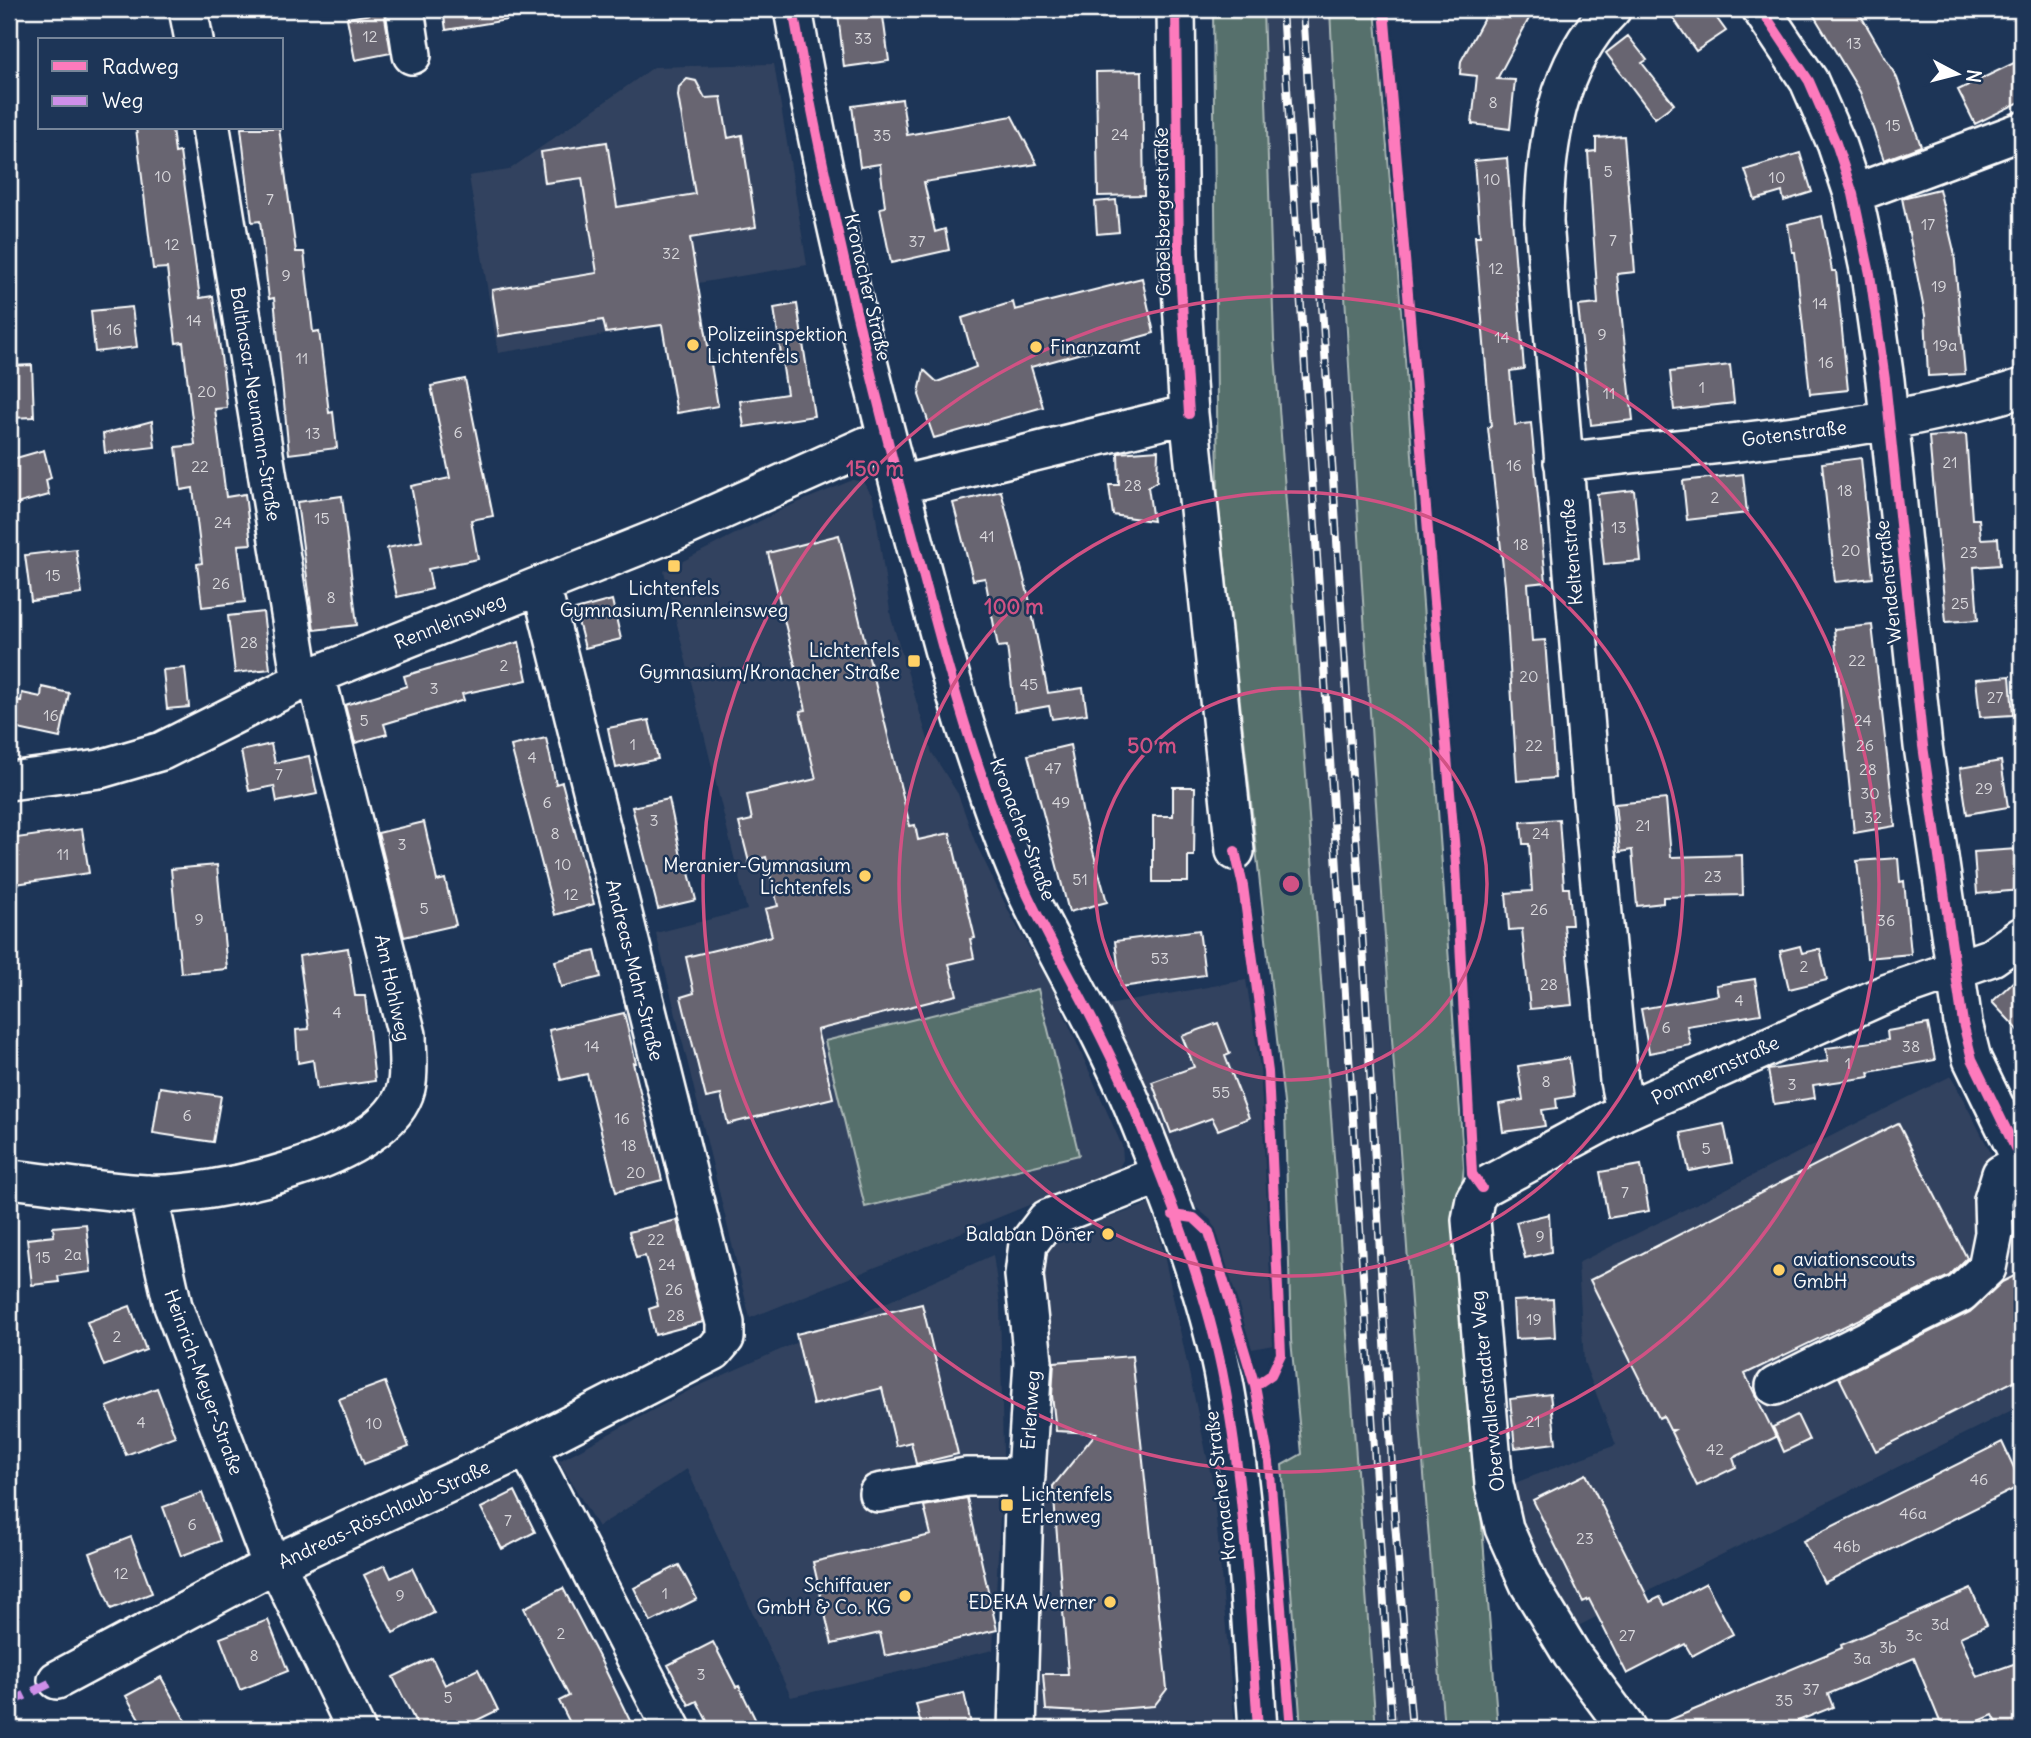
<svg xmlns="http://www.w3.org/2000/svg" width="2031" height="1738" font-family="Delius,sans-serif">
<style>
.built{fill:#33435f}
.green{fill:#57706c;stroke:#abb8b6;stroke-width:2}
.building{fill:#676571;stroke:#fff;stroke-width:2}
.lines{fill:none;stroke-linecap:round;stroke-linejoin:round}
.minor-casing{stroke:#fff;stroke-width:42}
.minor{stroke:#1d3557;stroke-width:37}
.rail-casing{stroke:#fff;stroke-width:8}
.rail{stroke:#1d3557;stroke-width:5;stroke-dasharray:16;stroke-linecap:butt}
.quiet{stroke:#ce8fe9;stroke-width:9;stroke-dasharray:18 9;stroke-linecap:butt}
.cycleway-casing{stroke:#1d3557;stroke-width:15}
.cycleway{stroke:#fd7abc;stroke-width:10}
.ring{fill:none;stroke:#d15284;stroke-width:3.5}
.poi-dot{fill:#ffd166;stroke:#1d3557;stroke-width:2.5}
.labels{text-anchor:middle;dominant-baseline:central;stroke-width:5;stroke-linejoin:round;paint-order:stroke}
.number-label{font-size:16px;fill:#d9d8dc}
.street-label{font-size:19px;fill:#fff;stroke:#1d3557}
.poi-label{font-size:19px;fill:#fff;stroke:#1d3557;text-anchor:end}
.centre{fill:#d15284;stroke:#1d3557;stroke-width:3.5}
.ring-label{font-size:21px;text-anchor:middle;font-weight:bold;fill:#d15284;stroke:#1d3557;stroke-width:5;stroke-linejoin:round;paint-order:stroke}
</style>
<rect width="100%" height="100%" fill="#1d3557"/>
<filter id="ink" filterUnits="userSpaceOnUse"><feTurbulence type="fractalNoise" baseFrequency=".0143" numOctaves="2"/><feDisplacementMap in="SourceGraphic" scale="14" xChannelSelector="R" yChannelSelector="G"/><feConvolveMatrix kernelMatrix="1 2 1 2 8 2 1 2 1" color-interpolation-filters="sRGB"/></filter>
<g filter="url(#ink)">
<!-- built -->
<path class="built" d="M1263 9H1330L1345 332 1395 1113 1444 1729H1376L1274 340Z
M774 64 807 265 698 283 695 268 637 278 645 328 498 353 469 176 509 170 654 67Z
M853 480 863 482 873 497 891 618 932 753 958 794 975 842 1012 918 1054 991 1122 1146 1123 1160 1118 1169 750 1318 656 933 747 910 664 571 785 508Z
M1246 980 1260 1068 1270 1223 1273 1345 1252 1349 1211 1220 1191 1203 1108 1005Z
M1951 1076 2022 1213V1405L1576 1627 1565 1613 1504 1487 1616 1445 1584 1362 1578 1263Z
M1149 1204 1161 1241 1213 1485 1235 1729H1032L1037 1264 1050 1239Z
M993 1255 1000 1304 1003 1457 993 1650 791 1697 687 1469 598 1527 559 1461 692 1389Z"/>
<!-- green -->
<path class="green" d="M1213 9H1263L1274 340 1376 1729H1301L1282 1465 1302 1454 1291 1340 1285 1112 1218 502Z
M1330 9H1375L1403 331 1464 1167 1458 1221 1498 1729H1444C1398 1156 1358 583 1330 9Z
M1038 989 1079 1155 865 1207 825 1041Z"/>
<!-- building -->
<path class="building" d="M443 9H506L507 20 446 30Z
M882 9 889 61 844 67 838 14Z
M1489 9H1534L1497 79 1515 80 1510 129 1472 124 1477 76 1460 74 1461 61Z
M1667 9H1710L1726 31 1696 51Z
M1810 9H1857L1897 78 1921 146 1884 160 1860 92Z
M384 12 391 53 355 60 347 18Z
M1628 36 1647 60 1642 63 1674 104 1655 118 1606 53Z
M2022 59V101L1975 124 1958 90Z
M1142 71 1144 195 1098 196 1096 72Z
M687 79 696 81 705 98 721 97 728 138 742 135 756 227 690 238 718 406 677 413 662 325 606 333 603 320 499 336 492 290 597 273 582 178 545 183 541 152 607 142 617 207 695 194 678 96 679 87Z
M902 99 907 135 1012 116 1037 164 924 182 935 232 945 229 949 250 891 263 880 208 885 207 880 164 860 167 852 106Z
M136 128H172L175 153 180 152 200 298 213 296 223 371 227 408 215 409 226 497 245 494 251 544 238 545 245 602 202 607 197 564 202 563 193 488 181 490 176 447 195 445 183 342 176 343 167 268 153 269Z
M241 128H279L296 252H304L313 332 319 331 329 413 333 412 337 448 289 454 274 298 269 299 260 221 252 222Z
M1624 136 1635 272 1617 274 1633 420 1591 425 1578 306 1598 304 1588 152 1596 151V138Z
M1800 153 1812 192 1784 201 1782 192 1755 200 1745 170Z
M1507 158 1524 369 1510 371 1515 425 1531 423 1546 582 1528 584 1532 641 1545 640 1555 778 1517 781 1505 586 1488 428 1491 427 1475 236H1480L1474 161Z
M1939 189 1954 251 1965 374 1928 376 1925 315 1902 198Z
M1116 200 1119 232 1097 234 1095 202Z
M1822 216 1832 271H1836L1848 390 1810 394 1795 252H1792L1788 224Z
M1142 278 1154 333 1031 367 1043 407 934 438 919 395 920 388 924 370 937 382 976 367 962 318 1013 302 1015 310Z
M797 304 814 416 744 427 740 401 787 394 774 308Z
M132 307 137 347 95 352 91 311Z
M32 365 34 417 9 418V366Z
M1730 365 1734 403 1674 410 1670 372Z
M465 379 493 516 471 520 478 559 428 569 432 589 397 597 387 548 422 541 411 486 450 478 431 386Z
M152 421 155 447 105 453 103 434Z
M1966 434 1972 519H1979L1981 539 1998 538 2000 565 1974 567 1978 620 1946 622 1929 437Z
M44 450 51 478 46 480 49 495 9 506V460Z
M1158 450 1157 481 1148 487 1153 521 1113 515 1109 485H1119L1118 453Z
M1861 458 1873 578 1835 582 1822 463Z
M1743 474 1747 513 1687 520 1683 481Z
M1634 490 1641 561 1604 564 1597 494Z
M1001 491 1029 598 1048 693 1083 688 1087 714 1052 719 1049 706 1015 712 1007 646 998 647 985 578 973 580 953 503Z
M342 496 357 625 314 630 297 502Z
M839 535 910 826 915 825 918 840 950 833 975 938 970 939 974 958 949 964 957 995 817 1030 833 1098 728 1124 721 1095 706 1098 681 997 694 993 686 957 772 936 765 909 778 906 766 857 749 862 739 823 752 820 747 795 816 779 800 711 806 710 768 553Z
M76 549 82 594 31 601 25 555Z
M612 600 621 639 585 648 575 610Z
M263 612 270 669 235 673 228 616Z
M1872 625 1895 826 1854 833 1834 629Z
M519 642 527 680 462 694 464 700 384 724 387 734 355 743 345 705 407 686 404 676Z
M185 668 189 707 167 709 163 670Z
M2010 676 2013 715 1980 717 1976 679Z
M42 687 69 693 60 738 9 727V699L21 701 22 693 41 697Z
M649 720 658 759 616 768 608 728Z
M546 738 556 784 562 782 594 904 555 915 511 746Z
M271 744 275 763 309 756 317 794 277 802 274 786 249 791 241 751Z
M1070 745 1083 815 1107 902 1069 912 1028 755Z
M2001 761 2008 807 1967 814 1960 768Z
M1173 787H1195L1194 856H1188V882H1153V816H1173Z
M669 799 683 866 687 865 696 900 658 909 632 807Z
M1666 799 1671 857 1742 855 1743 895 1663 897V903L1637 906 1632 850 1620 852 1615 804Z
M1559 819 1564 888H1569L1572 925H1564L1572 1005 1530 1009 1522 929 1509 930 1506 893 1532 891 1529 844H1523L1521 822Z
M424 822 437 881 445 879 456 925 404 937 378 833Z
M82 829 89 873 9 885V839Z
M2017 849 2020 890 1977 894 1974 852Z
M1898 858 1900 882 1904 881 1911 954 1867 958 1857 861Z
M217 865 227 969 181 973 171 869Z
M1199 930 1205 975 1121 987 1115 941Z
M1800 946 1802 953 1820 949 1827 980 1789 989 1780 951Z
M348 948 355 996H365L375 1081 317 1089 313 1060 298 1063 296 1030 309 1029 299 956Z
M595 951 601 977 561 987 555 961Z
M2022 973V1034L1992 1002Z
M1755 979 1761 1014 1687 1026 1691 1045 1649 1053 1641 1009 1718 995 1716 985Z
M624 1013 636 1063H633L662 1180 616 1192 587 1074 561 1080 549 1030Z
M1218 1023 1230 1054 1225 1056 1249 1118 1218 1130 1212 1118 1171 1133 1152 1082 1194 1067 1182 1036Z
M1928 1024 1935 1060 1869 1072 1870 1077 1813 1085 1815 1098 1774 1104 1768 1070 1828 1061 1826 1048 1888 1040 1887 1031Z
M1569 1058 1574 1096 1556 1099 1557 1108 1542 1110 1545 1126 1503 1132 1499 1104 1523 1100 1518 1066Z
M160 1087 221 1096 213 1142 153 1133Z
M1898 1123 1967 1258 1949 1276 1745 1374 1776 1437 1733 1458 1736 1467 1697 1486 1671 1432 1674 1430H1670L1663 1416 1659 1418 1590 1280Z
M1724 1124 1732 1163 1689 1171 1681 1133Z
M1641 1165 1649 1211 1608 1218 1600 1172Z
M1549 1214 1551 1252 1525 1258 1516 1222Z
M677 1220 703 1322 655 1335 649 1309 658 1306 652 1281 645 1256 636 1258 629 1232Z
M86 1224 91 1272 58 1276 59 1282 32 1285 27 1239 54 1236 53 1227Z
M2022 1272V1377L1876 1451 1839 1377 1970 1312 2002 1282Z
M1553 1299 1555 1337 1515 1339 1513 1301Z
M922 1304 958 1454 916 1464 911 1442 896 1446 882 1388 813 1405 796 1334Z
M130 1306 146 1350 104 1366 87 1322Z
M1132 1356 1167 1689 1154 1706 1081 1712 1046 1710 1043 1674H1068L1053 1486 1096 1433 1056 1431 1052 1395 1054 1362Z
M385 1382 409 1447 364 1464 339 1399Z
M157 1388 175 1436 126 1455 107 1407Z
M1550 1394 1556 1443 1515 1448 1510 1399Z
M1797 1415 1809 1440 1784 1452 1773 1427Z
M2002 1442 2022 1485 1824 1583 1803 1541Z
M1586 1474 1650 1602 1660 1597 1665 1605 1706 1583 1733 1634 1692 1656 1685 1644 1627 1674 1589 1599 1583 1602 1533 1500Z
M515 1491 535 1532 502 1549 481 1508Z
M202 1493 220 1541 181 1556 163 1507Z
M967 1498 997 1630 885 1656 880 1633 832 1644 813 1562 931 1535 924 1506Z
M131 1537 152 1593 111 1609 90 1553Z
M385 1565 391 1578 412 1568 434 1613 393 1633 364 1575Z
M679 1565 697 1599 651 1622 634 1588Z
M563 1588 599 1657 634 1729H573L559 1701 569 1696 524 1608Z
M1971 1589 1987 1625 1960 1637 1977 1677 2022 1661V1729H2000L1993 1715 1960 1729H1943L1914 1658 1828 1694 1833 1707 1778 1729H1648L1842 1648 1841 1645Z
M268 1620 288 1671 240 1690 220 1638Z
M713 1642 736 1687 739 1686 760 1729H711L697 1701 689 1705 668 1665Z
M432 1658 445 1685 478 1669 498 1710 459 1729H419L393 1677Z
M161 1677 190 1729H145L126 1696Z
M964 1693 972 1729H922L916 1704Z"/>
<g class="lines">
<!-- minor casing -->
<g class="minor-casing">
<path id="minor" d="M188 9 194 40
M405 9 412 55
M793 9C821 169 858 327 899 484 926 582 949 682 983 779 997 821 1012 864 1032 904 1066 972 1104 1036 1133 1106 1167 1189 1204 1283 1222 1371 1245 1488 1250 1610 1258 1729
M1176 9 1179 255 1189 414 1235 851
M1612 9C1556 64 1545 147 1544 222L1591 789 1619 1081 1625 1111
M1761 9 1809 81 1836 143 1853 194 1870 274 1885 380 1923 746 1963 1023 1972 1059 2022 1162
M211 128 301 681
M1853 194 2022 131
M1563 462C1714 443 1877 434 2022 388
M900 485 1189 414
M9 781 100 769 162 751 301 681 674 532 866 446 887 441
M9 1179C54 1183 101 1192 146 1194 210 1197 388 1161 406 1088 410 1072 407 1051 407 1035L316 675
M148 1194 173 1306 272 1566
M1775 1386 1961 1293 1987 1268 1994 1233 1993 1200 2001 1174 2022 1162
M527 1447 672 1729
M878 1493 966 1477H1026
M276 1563 356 1729
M57 1680 276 1563 527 1447 714 1351 725 1338V1323L541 585
M1017 1729 1024 1506 1033 1361 1024 1275 1028 1244 1047 1219 1159 1175
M1627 1729 1572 1655 1529 1584 1504 1528 1494 1484 1471 1220 1475 1199 1482 1188 1625 1111 1888 993 1992 957 2022 936"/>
</g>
<!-- minor -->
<use href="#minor" class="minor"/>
<!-- rail casing -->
<g class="rail-casing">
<path id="rail" d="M1282 9 1392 1729
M1303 9 1364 963 1395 1523 1412 1729"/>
</g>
<!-- rail -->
<use href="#rail" class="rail"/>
<!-- quiet -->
<path class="quiet" d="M9 1703 57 1680"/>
<!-- cycleway casing -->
<g class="cycleway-casing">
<path id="cycleway" d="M793 9C821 169 858 327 899 484 926 582 949 682 983 779 997 821 1012 864 1032 904 1066 972 1104 1036 1133 1106 1167 1189 1204 1283 1222 1371 1245 1488 1250 1610 1258 1729
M1176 9 1179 255 1189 414
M1384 9 1456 864 1472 1174 1482 1188
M1761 9 1809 81 1836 143 1853 194 1870 274 1885 380 1923 746 1963 1023 1972 1059 2022 1162
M1235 851 1243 886 1268 1072 1281 1354 1271 1375 1255 1386
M1173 1215 1194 1218 1209 1232 1255 1386 1269 1462 1291 1729"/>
</g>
<!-- cycleway -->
<use href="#cycleway" class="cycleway"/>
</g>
</g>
<!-- distance rings -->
<g class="ring">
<circle cx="1291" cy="884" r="196"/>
<circle cx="1291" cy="884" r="392"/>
<circle cx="1291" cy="884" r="588"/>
</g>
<!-- markers -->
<g class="poi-dot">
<circle cx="693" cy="345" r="7"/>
<circle cx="1036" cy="347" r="7"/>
<rect x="667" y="559" width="14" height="14" rx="3.5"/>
<rect x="907" y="654" width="14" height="14" rx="3.5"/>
<circle cx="865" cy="876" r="7"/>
<circle cx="1108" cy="1234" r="7"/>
<circle cx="1779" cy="1270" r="7"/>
<rect x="1000" y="1498" width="14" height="14" rx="3.5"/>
<circle cx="905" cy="1596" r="7"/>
<circle cx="1110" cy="1602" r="7"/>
</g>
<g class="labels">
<!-- number labels -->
<g class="number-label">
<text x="370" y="36">12</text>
<text x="863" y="38">33</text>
<text x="1854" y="43">13</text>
<text x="1493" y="102">8</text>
<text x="1893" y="125">15</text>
<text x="1120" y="134">24</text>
<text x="882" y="135">35</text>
<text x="1608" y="171">5</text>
<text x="163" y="176">10</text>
<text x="1777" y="177">10</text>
<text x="1492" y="179">10</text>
<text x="270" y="199">7</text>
<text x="1928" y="224">17</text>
<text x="1613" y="240">7</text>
<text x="917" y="241">37</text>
<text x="172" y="244">12</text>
<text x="671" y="253">32</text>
<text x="1496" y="268">12</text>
<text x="286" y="275">9</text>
<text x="1939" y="286">19</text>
<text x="1820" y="303">14</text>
<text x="194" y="320">14</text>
<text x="114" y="329">16</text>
<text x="1602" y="334">9</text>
<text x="1502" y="337">14</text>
<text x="1945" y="345">19a</text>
<text x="302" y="358">11</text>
<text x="1826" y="362">16</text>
<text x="1702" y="387">1</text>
<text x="207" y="391">20</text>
<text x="1609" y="393">11</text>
<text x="458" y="432">6</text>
<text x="313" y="433">13</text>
<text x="1950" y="462">21</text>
<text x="1514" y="465">16</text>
<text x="200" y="466">22</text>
<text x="1133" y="485">28</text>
<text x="1845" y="490">18</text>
<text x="1715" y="497">2</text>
<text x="322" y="518">15</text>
<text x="223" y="522">24</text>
<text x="1619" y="527">13</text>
<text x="987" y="536">41</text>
<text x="1521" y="544">18</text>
<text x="1851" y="550">20</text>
<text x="1969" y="552">23</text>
<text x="53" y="575">15</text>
<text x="221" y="583">26</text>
<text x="331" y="597">8</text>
<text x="1960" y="603">25</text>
<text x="249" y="642">28</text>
<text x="1857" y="660">22</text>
<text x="504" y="665">2</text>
<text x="1529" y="676">20</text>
<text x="1029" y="684">45</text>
<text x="434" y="688">3</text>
<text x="1995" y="697">27</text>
<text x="51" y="715">16</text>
<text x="364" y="720">5</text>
<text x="1863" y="720">24</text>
<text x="633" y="744">1</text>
<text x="1534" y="745">22</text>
<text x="1865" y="745">26</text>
<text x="532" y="757">4</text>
<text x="1053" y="768">47</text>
<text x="1868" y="769">28</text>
<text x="279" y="774">7</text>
<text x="1984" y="788">29</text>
<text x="1870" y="793">30</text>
<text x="547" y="802">6</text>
<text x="1061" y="802">49</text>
<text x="1873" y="817">32</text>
<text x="654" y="820">3</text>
<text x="1643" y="825">21</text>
<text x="555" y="833">8</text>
<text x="1541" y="833">24</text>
<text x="402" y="844">3</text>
<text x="63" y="854">11</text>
<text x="563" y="864">10</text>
<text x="1713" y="876">23</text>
<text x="1080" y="879">51</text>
<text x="571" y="894">12</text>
<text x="424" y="908">5</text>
<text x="1539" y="909">26</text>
<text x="199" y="919">9</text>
<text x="1886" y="920">36</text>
<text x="1160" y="958">53</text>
<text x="1804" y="966">2</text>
<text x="1549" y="984">28</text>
<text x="1739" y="1000">4</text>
<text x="337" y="1012">4</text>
<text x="1666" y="1027">6</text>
<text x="592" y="1046">14</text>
<text x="1911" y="1046">38</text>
<text x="1848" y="1063">1</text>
<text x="1546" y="1081">8</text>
<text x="1792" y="1084">3</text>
<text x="1221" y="1092">55</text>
<text x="187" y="1115">6</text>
<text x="622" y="1118">16</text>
<text x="629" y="1145">18</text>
<text x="1706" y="1148">5</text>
<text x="636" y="1172">20</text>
<text x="1625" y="1192">7</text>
<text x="1540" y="1236">9</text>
<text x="656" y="1239">22</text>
<text x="73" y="1254">2a</text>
<text x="43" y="1257">15</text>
<text x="667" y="1264">24</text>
<text x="674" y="1289">26</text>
<text x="676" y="1315">28</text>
<text x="1534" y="1319">19</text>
<text x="117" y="1336">2</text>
<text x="1533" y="1421">21</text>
<text x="141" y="1422">4</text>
<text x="374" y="1423">10</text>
<text x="1715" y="1449">42</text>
<text x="1979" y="1479">46</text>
<text x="1913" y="1513">46a</text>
<text x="508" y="1520">7</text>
<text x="192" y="1524">6</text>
<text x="1585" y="1538">23</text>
<text x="1847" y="1546">46b</text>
<text x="121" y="1573">12</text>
<text x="665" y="1593">1</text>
<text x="400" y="1595">9</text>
<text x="1940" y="1624">3d</text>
<text x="561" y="1633">2</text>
<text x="1627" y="1635">27</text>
<text x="1914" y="1635">3c</text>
<text x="1888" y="1647">3b</text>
<text x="254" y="1655">8</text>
<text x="1862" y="1658">3a</text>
<text x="701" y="1674">3</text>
<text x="1811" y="1689">37</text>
<text x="448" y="1697">5</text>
<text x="1784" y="1700">35</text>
</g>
<!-- street labels -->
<g class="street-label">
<text transform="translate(1162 212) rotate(-91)">Gabelsbergerstraße</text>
<text transform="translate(868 287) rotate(77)">Kronacher Straße</text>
<text transform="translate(256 404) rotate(81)">Balthasar-Neumann-Straße</text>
<text transform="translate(1794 433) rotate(-7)">Gotenstraße</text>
<text transform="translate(1571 552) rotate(-95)">Keltenstraße</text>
<text transform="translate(1888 582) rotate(-96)">Wendenstraße</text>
<text transform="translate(450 621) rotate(-22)">Rennleinsweg</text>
<text transform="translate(1023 829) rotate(69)">Kronacher Straße</text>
<text transform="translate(635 970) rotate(76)">Andreas-Mahr-Straße</text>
<text transform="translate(393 988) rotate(78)">Am Hohlweg</text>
<text transform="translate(1715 1070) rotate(-25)">Pommernstraße</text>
<text transform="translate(204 1382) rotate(70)">Heinrich-Meyer-Straße</text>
<text transform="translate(1487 1391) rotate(-96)">Oberwallenstadter Weg</text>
<text transform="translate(1030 1410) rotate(-86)">Erlenweg</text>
<text transform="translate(1220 1486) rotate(-97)">Kronacher Straße</text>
<text transform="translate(384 1514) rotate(-25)">Andreas-Röschlaub-Straße</text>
</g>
<!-- poi labels -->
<g class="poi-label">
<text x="707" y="334" text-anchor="start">Polizeiinspektion<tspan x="707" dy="22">Lichtenfels</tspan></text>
<text x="1050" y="347" text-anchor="start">Finanzamt</text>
<text x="674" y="588" text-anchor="middle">Lichtenfels<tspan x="674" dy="22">Gymnasium/Rennleinsweg</tspan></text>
<text x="900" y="650">Lichtenfels<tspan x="900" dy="22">Gymnasium/Kronacher Straße</tspan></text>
<text x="851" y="865">Meranier-Gymnasium<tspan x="851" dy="22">Lichtenfels</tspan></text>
<text x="1094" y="1234">Balaban Döner</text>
<text x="1793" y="1259" text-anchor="start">aviationscouts<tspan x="1793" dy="22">GmbH</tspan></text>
<text x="1021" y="1494" text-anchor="start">Lichtenfels<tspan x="1021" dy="22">Erlenweg</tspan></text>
<text x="891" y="1585">Schiffauer<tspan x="891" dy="22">GmbH &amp; Co. KG</tspan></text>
<text x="1096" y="1602">EDEKA Werner</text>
</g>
</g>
<circle cx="1291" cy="884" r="10" class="centre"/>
<g class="ring-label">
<text x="875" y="476">150 m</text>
<text x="1014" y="614">100 m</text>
<text x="1152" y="753">50 m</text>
</g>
<!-- margin -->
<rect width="2031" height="1738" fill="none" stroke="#1d3557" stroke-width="35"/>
<rect x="18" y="18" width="1996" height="1703" fill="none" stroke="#fff" stroke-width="2.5" filter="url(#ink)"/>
<!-- legend -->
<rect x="38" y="38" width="245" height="91" fill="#1d3557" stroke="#77869a" stroke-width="2"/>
<rect x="52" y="61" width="35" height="10" fill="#fd7abc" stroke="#77869a" stroke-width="2"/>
<text x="102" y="74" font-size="21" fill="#ffffff">Radweg</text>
<rect x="52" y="96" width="35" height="10" fill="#ce8fe9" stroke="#77869a" stroke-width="2"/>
<text x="102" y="108" font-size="21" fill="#ffffff">Weg</text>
<!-- north arrow -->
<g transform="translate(1957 74) rotate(97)" stroke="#1d3557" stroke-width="5" paint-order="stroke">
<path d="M0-5L12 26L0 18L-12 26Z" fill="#ffffff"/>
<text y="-10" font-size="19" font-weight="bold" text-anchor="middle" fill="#ffffff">N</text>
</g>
</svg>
